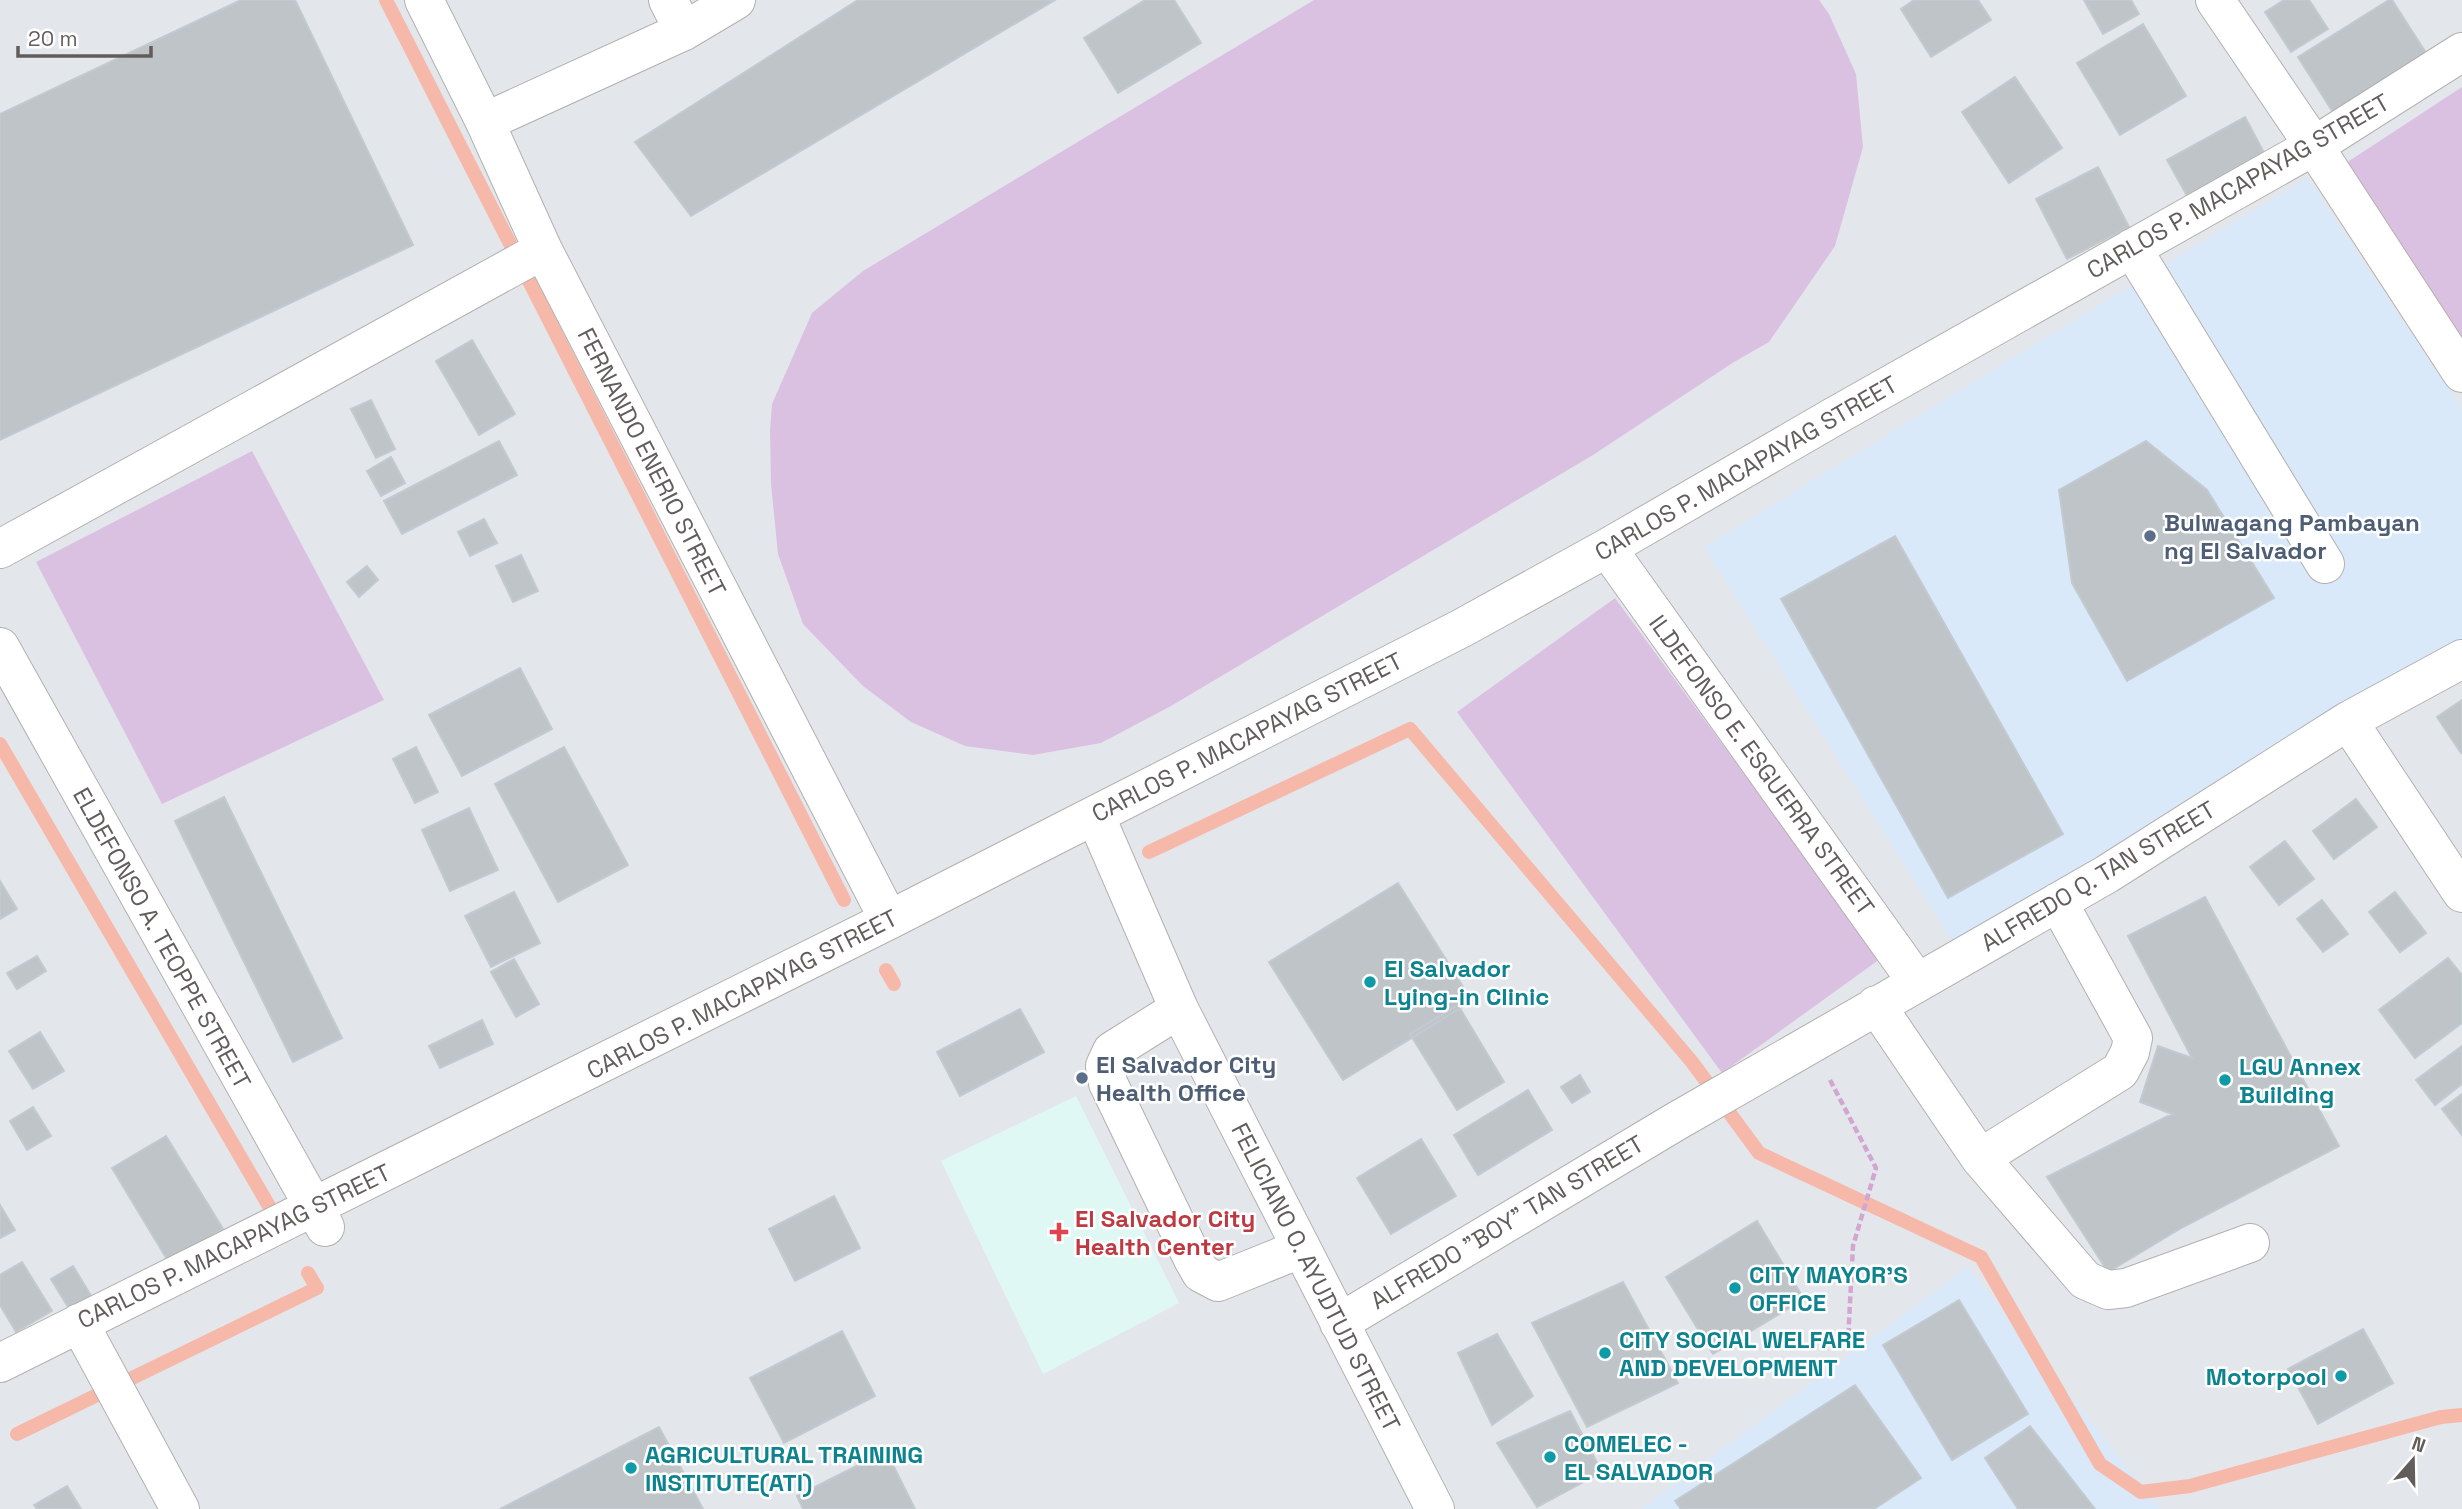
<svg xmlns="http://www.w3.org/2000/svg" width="2462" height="1509" font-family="'Space Grotesk',sans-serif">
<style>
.commercial{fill:#dae9fa}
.medical{fill:#e0f8f4}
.green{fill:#dac1e1}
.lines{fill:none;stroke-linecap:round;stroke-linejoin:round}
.stream{stroke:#f6b8a9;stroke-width:14}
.building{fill:#bfc4c8;stroke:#c2cad0;stroke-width:2}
.minor-casing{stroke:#b4b0ae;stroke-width:40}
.path{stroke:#d2a6d1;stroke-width:4.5;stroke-dasharray:7 3.5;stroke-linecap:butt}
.minor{stroke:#fff;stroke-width:38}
.service-dot{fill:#5c6f8a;stroke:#fff;stroke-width:2.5}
.culture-dot{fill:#0f9aa8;stroke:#fff;stroke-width:2.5}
.health-dot{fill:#e0444e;stroke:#fff;stroke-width:2.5}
.labels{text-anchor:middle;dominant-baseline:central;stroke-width:5;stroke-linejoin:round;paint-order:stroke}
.street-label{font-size:24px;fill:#625d5b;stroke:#fff}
.service-label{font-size:24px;font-weight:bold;fill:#4e5e75;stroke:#fff;text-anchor:start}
.culture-label{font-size:24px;font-weight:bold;fill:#0d838f;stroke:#fff;text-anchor:start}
.health-label{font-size:24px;font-weight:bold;fill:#be3a42;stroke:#fff;text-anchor:start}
</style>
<rect width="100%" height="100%" fill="#e3e7ec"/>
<!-- commercial -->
<path class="commercial" d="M2307 178 2462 409V641L1953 942 1704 547Z
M1968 1267 2160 1509H1641Z"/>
<!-- medical -->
<path class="medical" d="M1076 1096 1179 1303 1043 1374 941 1161Z"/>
<!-- green -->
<path class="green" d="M1314 0H1819L1829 14 1856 74 1863 147 1835 246 1769 342 1734 362 1593 455 1171 706 1101 743 1033 755 965 746 911 722 863 686 803 624 778 554 771 484 770 431 772 404 812 313 863 271Z
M2462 87V344L2343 165Z
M252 451 384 700 162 804 36 562Z
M1615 598 1880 959 1722 1073 1457 712Z"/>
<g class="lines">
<!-- stream -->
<path class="stream" d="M386 0 844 900
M0 744 269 1206
M1149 852 1410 729 1692 1062 1759 1153 1981 1257 2100 1464 2141 1492 2190 1486 2441 1417 2462 1415
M886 970 894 984
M17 1434 317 1288 308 1273"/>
</g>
<!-- building -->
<path class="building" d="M241 0H295L413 245 0 440V114Z
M858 0H1055L691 216 635 142Z
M1145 0H1174L1201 43 1118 93 1084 38Z
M1914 0H1978L1991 20 1931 57 1901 9Z
M2084 0H2131L2139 14 2103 34Z
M2284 0H2309L2328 29 2291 52 2265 12Z
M2389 0H2392L2428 56 2334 114 2298 57Z
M2143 24 2186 96 2120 135 2077 63Z
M2015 77 2062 148 2009 183 1962 112Z
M2245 117 2268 160 2191 203 2167 160Z
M2098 167 2129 227 2067 259 2036 199Z
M472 340 515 414 479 435 436 361Z
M371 400 395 449 376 458 351 409Z
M499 441 517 475 402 534 384 501Z
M2146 441 2207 490 2274 598 2127 681 2072 583 2059 490Z
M391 457 405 483 381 496 367 471Z
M484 519 497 543 470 556 458 532Z
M1895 536 2063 834 1948 898 1781 599Z
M521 555 538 591 513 602 496 566Z
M367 566 378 580 359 597 347 582Z
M520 668 552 729 462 776 429 715Z
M2462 700V752L2461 753 2437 717Z
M416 747 438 792 415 803 393 759Z
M564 747 628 865 558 902 495 784Z
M224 797 342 1038 293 1062 175 821Z
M2356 799 2377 827 2334 859 2313 831Z
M469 808 498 870 450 891 422 830Z
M2285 841 2314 879 2279 905 2250 867Z
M0 881 17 909 0 919Z
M1398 883 1472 1001 1343 1080 1269 962Z
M514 892 540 943 491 967 465 916Z
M2395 892 2426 933 2400 952 2369 912Z
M2205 897 2339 1146 2183 1227 2108 1272 2047 1177 2172 1114 2140 1102 2158 1046 2192 1058 2128 936Z
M2322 900 2348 934 2323 952 2297 919Z
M37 956 46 971 17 989 7 973Z
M2448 958 2462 975V1023L2415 1058 2379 1010Z
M514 959 539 1004 516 1017 491 972Z
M1458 1005 1504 1082 1457 1110 1410 1034Z
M1020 1009 1044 1052 960 1096 937 1052Z
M482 1020 493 1044 440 1068 429 1046Z
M40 1032 64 1071 33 1089 9 1051Z
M2462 1046V1084L2435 1105 2416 1080Z
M1580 1075 1590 1092 1572 1103 1561 1087Z
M1528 1090 1552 1130 1478 1175 1454 1135Z
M2462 1094V1135L2442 1109Z
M33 1107 51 1136 27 1150 10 1121Z
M166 1136 223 1229 168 1261 112 1168Z
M1421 1139 1456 1196 1391 1234 1357 1178Z
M834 1196 860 1248 795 1281 769 1229Z
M0 1205 15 1230 0 1238Z
M1757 1221 1804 1299 1713 1354 1666 1277Z
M22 1262 52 1311 16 1332 0 1305V1275Z
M73 1266 96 1304 74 1317 51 1279Z
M1623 1282 1678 1383 1587 1427 1532 1323Z
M1959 1300 2028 1414 1952 1460 1883 1345Z
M2363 1329 2393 1383 2318 1424 2288 1369Z
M842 1331 875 1396 784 1443 750 1378Z
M1497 1334 1533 1396 1492 1425 1458 1353Z
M1855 1385 1921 1478 1874 1509H1681L1675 1501Z
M1570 1411 1602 1472 1537 1507 1497 1443Z
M2030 1426 2095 1509H2018L1985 1458Z
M659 1427 703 1509H500Z
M886 1451 915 1509H803L797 1496Z
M67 1486 81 1509H37L34 1505Z"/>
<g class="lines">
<!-- minor casing -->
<g class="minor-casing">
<path id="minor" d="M424 0 485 122 543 250 889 920
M668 0 684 31
M2215 0 2314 146 2462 373
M485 122 684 31 736 0
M2132 248 2325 564
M1607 548 1917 982
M0 549 543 250
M0 647 325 1227
M2348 721 2462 893
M1095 815 1179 1009 1435 1509
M1876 1005 1980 1158 2085 1280 2108 1290 2126 1288 2250 1243
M1179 1009 1112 1051 1105 1066 1108 1083 1193 1259 1201 1273 1218 1282 1300 1249
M1980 1158 2120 1071 2130 1052 2133 1038 2058 902
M79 1323 180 1509
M1339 1323 1675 1122 2107 874 2348 721 2462 659
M0 1363 889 920 1462 628 1607 548 1835 416 2314 146 2462 52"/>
</g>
<!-- path -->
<path class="path" d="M1830 1080 1876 1168 1853 1246 1848 1341"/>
<!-- minor -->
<use href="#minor" class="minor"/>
</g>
<!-- markers -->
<g class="service-dot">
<circle cx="2150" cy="536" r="7"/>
<circle cx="1082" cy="1078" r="7"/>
</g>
<g class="culture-dot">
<circle cx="1370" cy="982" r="7"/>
<circle cx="2225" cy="1080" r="7"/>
<circle cx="1735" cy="1288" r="7"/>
<circle cx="1605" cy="1353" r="7"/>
<circle cx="2341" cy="1376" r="7"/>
<circle cx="1550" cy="1457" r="7"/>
<circle cx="631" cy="1468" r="7"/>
</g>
<path class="health-dot" d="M1055.5 1221.5h7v7h7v7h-7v7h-7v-7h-7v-7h7z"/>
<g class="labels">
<!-- street labels -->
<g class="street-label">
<text transform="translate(2238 186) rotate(-30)">CARLOS P. MACAPAYAG STREET</text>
<text transform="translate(652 462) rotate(63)">FERNANDO ENERIO STREET</text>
<text transform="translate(1746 468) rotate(-30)">CARLOS P. MACAPAYAG STREET</text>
<text transform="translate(1247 737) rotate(-27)">CARLOS P. MACAPAYAG STREET</text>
<text transform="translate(1762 765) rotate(54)">ILDEFONSO E. ESGUERRA STREET</text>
<text transform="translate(2098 876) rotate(-31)">ALFREDO Q. TAN STREET</text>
<text transform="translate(162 938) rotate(61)">ELDEFONSO A. TEOPPE STREET</text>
<text transform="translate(742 994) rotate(-27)">CARLOS P. MACAPAYAG STREET</text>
<text transform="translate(1507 1222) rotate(-31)">ALFREDO "BOY" TAN STREET</text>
<text transform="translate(234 1246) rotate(-26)">CARLOS P. MACAPAYAG STREET</text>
<text transform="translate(1316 1277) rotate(63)">FELICIANO O. AYUDTUD STREET</text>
</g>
<!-- service labels -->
<g class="service-label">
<text x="2164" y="522">Bulwagang Pambayan<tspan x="2164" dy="28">ng El Salvador</tspan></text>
<text x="1096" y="1064">El Salvador City<tspan x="1096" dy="28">Health Office</tspan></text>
</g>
<!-- culture labels -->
<g class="culture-label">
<text x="1384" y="968">El Salvador<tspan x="1384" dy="28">Lying-in Clinic</tspan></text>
<text x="2239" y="1066">LGU Annex<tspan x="2239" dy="28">Building</tspan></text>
<text x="1749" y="1274">CITY MAYOR'S<tspan x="1749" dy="28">OFFICE</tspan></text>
<text x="1619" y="1339">CITY SOCIAL WELFARE<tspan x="1619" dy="28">AND DEVELOPMENT</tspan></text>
<text x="2327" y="1376" text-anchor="end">Motorpool</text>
<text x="1564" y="1443">COMELEC -<tspan x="1564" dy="28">EL SALVADOR</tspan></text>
<text x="645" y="1454">AGRICULTURAL TRAINING<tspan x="645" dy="28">INSTITUTE(ATI)</tspan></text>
</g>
<!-- health labels -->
<g class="health-label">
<text x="1075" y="1218">El Salvador City<tspan x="1075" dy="28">Health Center</tspan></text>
</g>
</g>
<!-- north arrow -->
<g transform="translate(2413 1460) rotate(20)" stroke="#ffffff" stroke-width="5" paint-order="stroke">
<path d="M0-5L12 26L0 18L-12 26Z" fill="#625d5b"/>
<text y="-10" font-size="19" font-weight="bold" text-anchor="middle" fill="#625d5b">N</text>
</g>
<!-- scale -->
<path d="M18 46v10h133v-10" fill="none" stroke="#625d5b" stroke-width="3.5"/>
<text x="28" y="46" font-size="21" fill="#625d5b" stroke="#ffffff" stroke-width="5" paint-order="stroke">20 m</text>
</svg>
